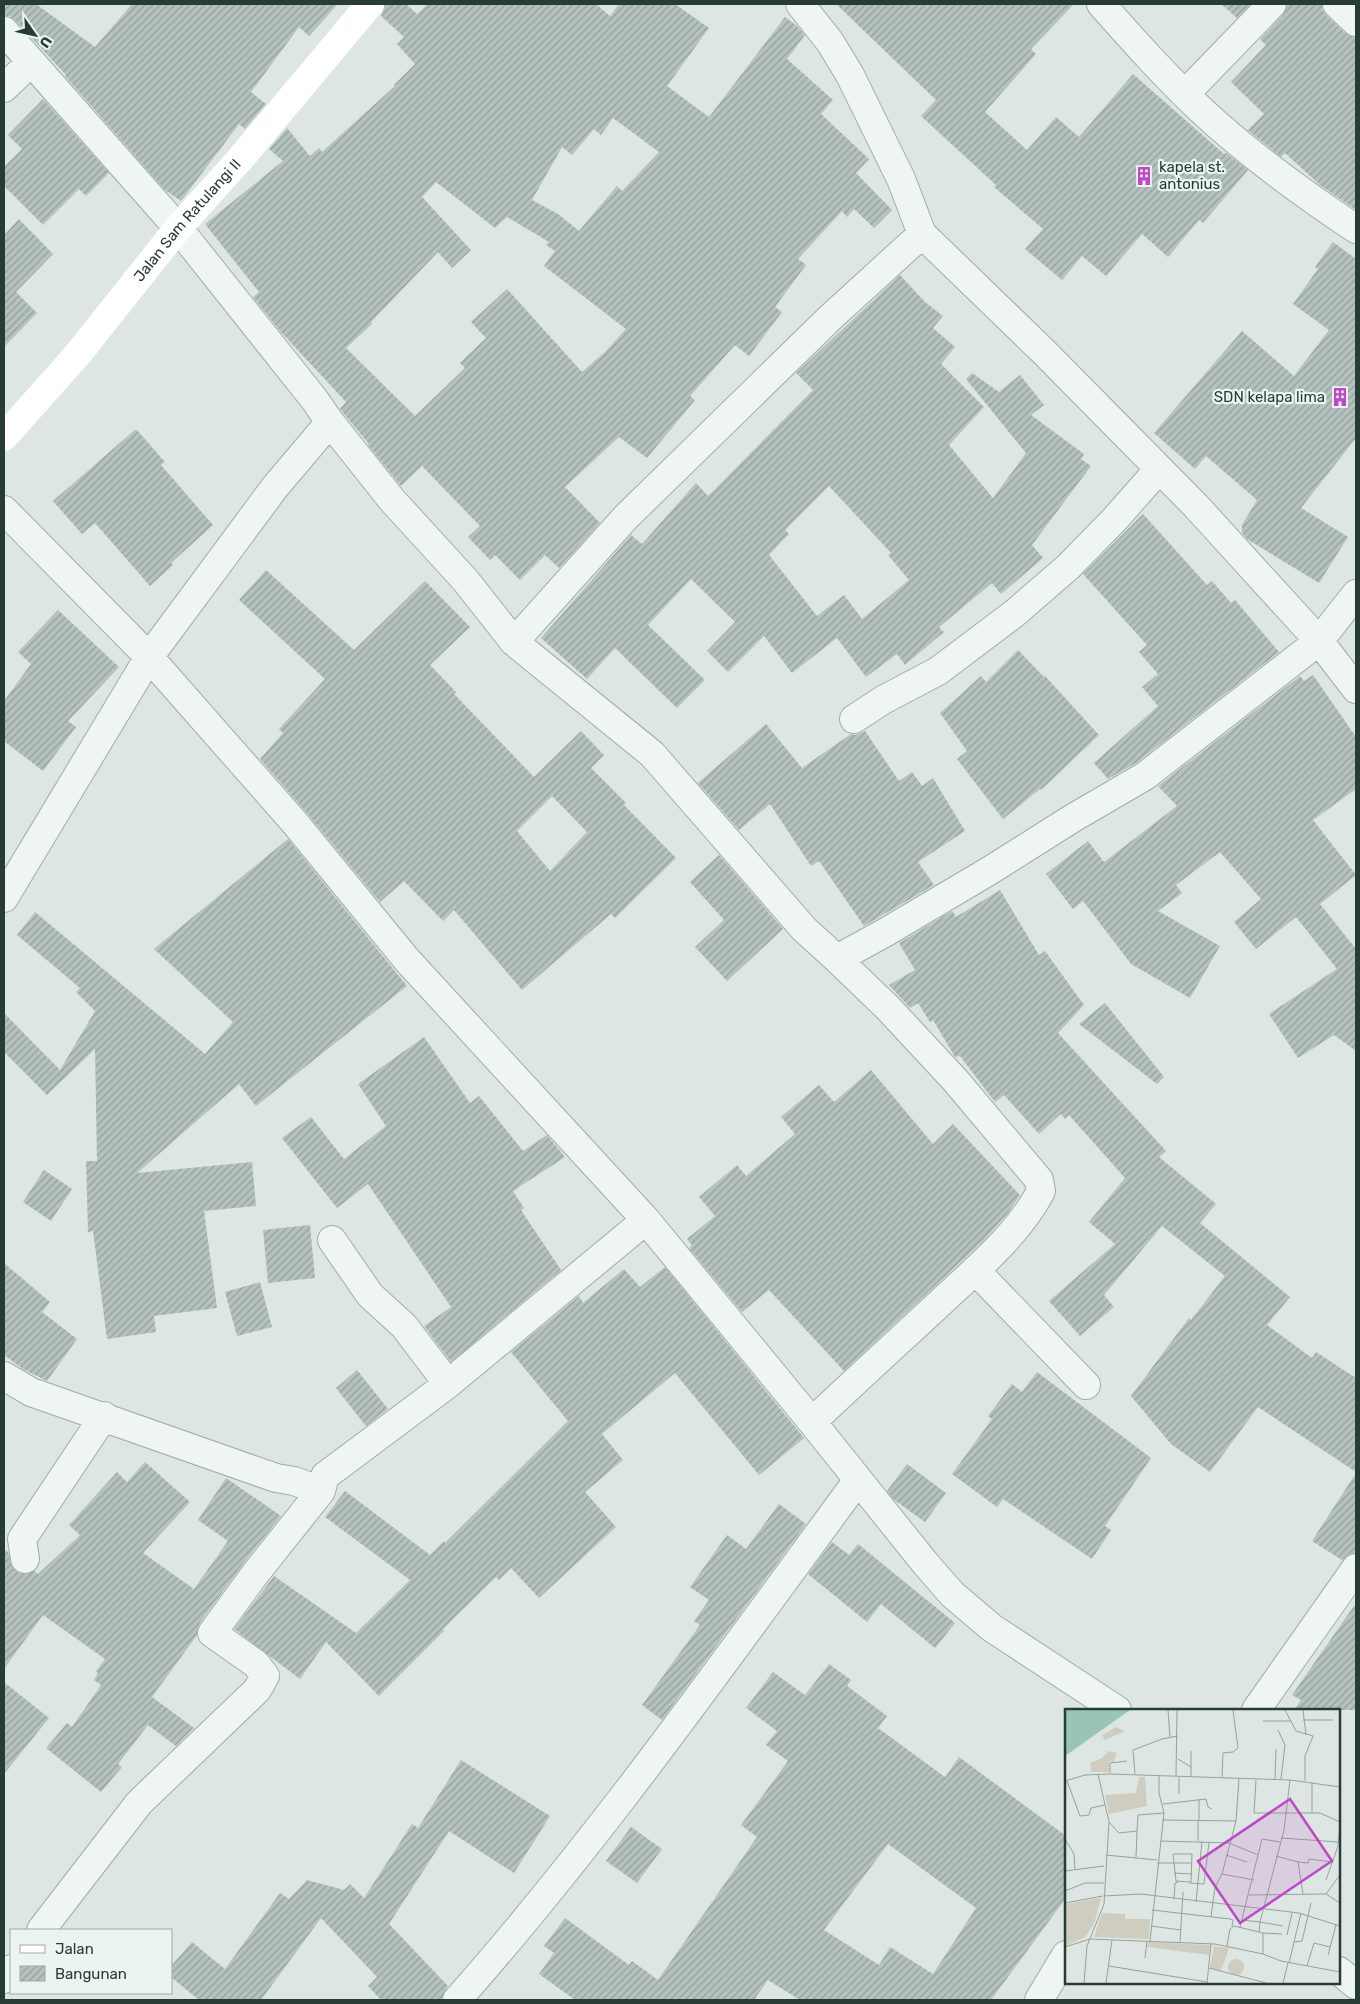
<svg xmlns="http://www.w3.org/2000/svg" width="1360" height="2004" font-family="Rubik,sans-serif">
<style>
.building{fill:url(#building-hatch);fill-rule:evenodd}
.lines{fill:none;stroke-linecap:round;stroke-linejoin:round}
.street-casing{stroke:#9faca8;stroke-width:30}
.street{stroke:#eff5f3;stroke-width:28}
.secondary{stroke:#fff;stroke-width:28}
.labels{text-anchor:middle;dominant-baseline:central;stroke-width:4.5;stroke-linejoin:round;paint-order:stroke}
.poi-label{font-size:15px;fill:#273c36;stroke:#ecf4f1;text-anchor:start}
.street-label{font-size:15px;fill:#273c36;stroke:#ecf4f1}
.inset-road{fill:none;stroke:#94a29e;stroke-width:1}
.view{fill:#be48c5;fill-opacity:0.15;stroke:#be48c5;stroke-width:2.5}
.inset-edge{fill:none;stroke:#273c36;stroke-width:2.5}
</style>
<defs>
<pattern id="building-hatch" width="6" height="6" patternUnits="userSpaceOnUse" patternTransform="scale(1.25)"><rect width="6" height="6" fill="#b5c2bf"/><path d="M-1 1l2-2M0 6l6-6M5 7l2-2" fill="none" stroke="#939f9c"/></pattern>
</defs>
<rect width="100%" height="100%" fill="#dde6e3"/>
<!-- building -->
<path class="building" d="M4 4H36L95 47 132 4H338L309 36 299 27 251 92 266 104 245 129 239 124 181 201 165 190 65 76 66 75 16 21 9 16H4Z
M385 4H406L417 14 428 4H596L610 16 619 4H675L709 28 667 86 709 117 785 17 797 26 805 35 787 59 833 100 821 114 869 159 856 173 892 210 874 228 854 209 847 217 842 211 798 259 806 265 775 307 782 312 749 356 735 345 690 396 695 400 647 458 619 437 565 487 600 523 559 568 545 555 520 580 495 555 490 560 468 537 480 526 422 466 401 486 368 445 369 444 340 409 346 402 280 331 253 297 259 292 205 224 283 161 269 149 287 128 310 156 319 148 322 152 395 86 394 85 415 64 397 44 404 37 381 16ZM613 118 659 152 622 191 617 186 579 231 558 214 532 200 562 147 572 155 594 129 601 135ZM436 182 495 228 507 217 549 242 546 245 555 251 544 266 626 329 605 352 582 372 507 289 471 322 486 338 460 363 465 368 415 416 346 348 372 324 371 322 438 252 452 268 471 250 422 197Z
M836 4H1074L1031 49 1036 54 985 112 1027 150 1056 117 1079 137 1133 74 1224 154 1226 153 1248 170 1203 223 1199 220 1168 257 1142 234 1106 276 1082 256 1062 280 1025 249 1043 229 994 187 996 185 921 116 936 100Z
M1221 4H1251L1237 18Z
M1287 4H1322V9L1326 15 1345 33 1356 37V210L1320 185 1285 153 1281 157 1248 130 1264 114 1231 82 1266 45 1260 39 1283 15Z
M43 99 109 173 86 196 79 189 43 225 4 186V167L22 149 8 135Z
M19 219 53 254 16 292 37 313 4 347V235Z
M1333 242 1356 259V438L1301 508 1348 537 1319 583 1247 539 1242 533V525L1257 500 1206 456 1195 469 1154 433 1242 331 1294 376 1329 330 1293 304 1318 269 1315 267Z
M900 275 925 302 943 316 933 328 955 347 941 364 984 407 949 445 993 498 1026 453 966 379 972 373 999 392 1020 375 1044 405 1031 415 1084 454 1081 459 1091 466 1032 545 1043 558 1001 594 992 583 939 627 944 632 905 665 897 654 866 677 837 638 792 673 764 636 728 672 707 651 735 622 691 579 648 625 705 680 677 708 615 648 587 679 541 638 631 535 642 544 696 483 708 496 813 390 796 373ZM829 486 891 553 888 555 909 580 862 619 844 595 817 616 769 555 789 534 785 530Z
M136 429 165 462 161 465 213 525 171 563 173 565 150 586 95 523 82 534 53 501Z
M1143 514 1207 585 1212 581 1231 603 1235 600 1279 652 1136 763 1108 779 1094 763 1158 706 1142 687 1158 674 1139 652 1147 645 1083 574Z
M266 570 354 650 425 581 470 627 430 665 456 692 454 694 534 777 581 731 604 755 591 768 626 803 624 805 676 858 615 918 611 914 522 990 454 910 443 921 404 881 380 902 307 813 260 759 283 733 279 729 325 679 239 600ZM552 796 587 832 550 871 517 831Z
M58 610 119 667 68 721 76 727 43 771 4 741V701L31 664 18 652Z
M1018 650 1044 677 1045 676 1099 735 1041 790 1040 789 1003 819 957 759 967 751 940 713 981 676 986 682Z
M1313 675 1356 737V789L1313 820 1356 875 1320 904 1356 949V1051L1334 1035 1298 1058 1269 1014 1337 969 1296 917 1256 949 1234 922 1261 899 1220 852 1176 885 1182 893 1158 911 1220 946 1190 998 1131 964 1083 901 1073 909 1046 874 1088 841 1104 862 1177 806 1158 786 1300 676 1304 681Z
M766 724 802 768 851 734 855 735 865 731 899 781 912 772 922 786 933 778 965 831 918 862 934 885 864 926 819 861 811 866 770 804 739 830 698 783Z
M288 839 407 986 256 1106 239 1084 137 1173 252 1162 256 1206 204 1211 217 1308 154 1316 156 1332 107 1339 93 1231 88 1232 86 1161H97L95 1049 47 1095 4 1052V1013L60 1070 95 1011 76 992 80 988 17 935 35 912 205 1054 233 1022 154 949Z
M719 855 783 929 727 981 695 947 724 920 690 882Z
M1000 890 1039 955 1045 951 1084 1005 1058 1033 1166 1151 1159 1157 1216 1204 1200 1223 1290 1297 1267 1325 1312 1358 1316 1352 1356 1378V1472L1258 1407 1210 1472 1171 1444 1131 1396 1189 1318 1191 1320 1225 1276 1162 1226 1104 1295 1114 1307 1080 1336 1049 1301 1115 1244 1089 1222 1125 1178 1069 1115 1065 1119 1061 1114 1039 1134 1004 1095 995 1102 960 1056 955 1057 933 1020 930 1022 918 1003 910 1008 889 985 915 970 899 943 952 911 956 917Z
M1105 1003 1164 1077 1157 1084 1079 1024Z
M424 1037 470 1103 479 1096 523 1151 547 1135 565 1157 513 1191 524 1208 521 1210 561 1270 451 1362 424 1326 451 1307 368 1184 337 1208 282 1138 311 1117 344 1159 386 1126 358 1084Z
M871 1070 933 1144 953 1124 1020 1195 1008 1213 984 1240 844 1371 769 1290 742 1312 689 1248 692 1245 687 1239 715 1216 699 1197 737 1165 746 1176 795 1134 781 1117 819 1085 834 1102Z
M44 1170 72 1189 51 1221 23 1202Z
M310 1225 315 1278 268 1283 263 1230Z
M4 1263 50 1302 42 1312 77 1339 47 1381 23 1369 4 1355Z
M665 1267 804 1438 759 1475 675 1373 602 1434 623 1460 585 1492 616 1527 539 1598 511 1568 499 1580 496 1577 443 1629 444 1631 379 1696 326 1642 300 1679 234 1629 274 1576 356 1633 410 1580 325 1517 345 1491 430 1555 444 1541 445 1543 568 1421 511 1352 579 1296 583 1303 624 1269 640 1287Z
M260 1282 272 1327 237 1336 225 1292Z
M357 1370 388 1409 366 1426 336 1388Z
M1037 1372 1151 1458 1105 1526 1111 1530 1092 1559 1003 1499 997 1507 952 1474 992 1419 988 1416 1012 1384 1022 1392Z
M145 1462 190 1502 143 1553 194 1589 228 1541 198 1520 226 1478 281 1516 243 1564 199 1624 197 1635 152 1697 194 1728 176 1746 148 1725 118 1764 122 1767 101 1792 46 1748 67 1723 72 1727 101 1685 94 1680 98 1673 96 1671 105 1659 43 1615 4 1669V1549L8 1552 13 1568 19 1573 27 1574 34 1571 38 1574 80 1535 69 1525 117 1472 127 1482Z
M907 1464 946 1493 925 1522 893 1499 887 1491Z
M1356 1473V1553L1349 1554 1342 1560 1312 1541Z
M779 1504 806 1524 662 1720 642 1705 700 1625 694 1621 709 1600 690 1587 727 1535 746 1549Z
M832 1542 849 1555 858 1544 955 1623 935 1648 881 1604 867 1622 808 1574Z
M1356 1603V1710H1294L1301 1700 1292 1695Z
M829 1664 851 1680 847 1686 887 1716 878 1728 945 1777 959 1757 1066 1836V1898L991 2000H800L768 1980 754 2000H575L539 1974 554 1953 544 1946 565 1918 629 1965 632 1961 658 1980 757 1837 741 1825 788 1761 766 1745 777 1731 746 1708 773 1672 805 1695ZM888 1844 976 1908 933 1974 890 1947 879 1965 824 1930Z
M4 1682 49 1718 4 1774Z
M461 1760 550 1816 514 1873 449 1831 389 1924 448 1986 442 1997V2000H381L368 1986 377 1977 321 1918 261 2000H199L171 1977V1966L192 1942 225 1969 280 1893 289 1899 307 1880 344 1890 350 1884 364 1898 412 1824 418 1828Z
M631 1827 662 1849 637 1883 606 1861Z"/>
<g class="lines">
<!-- street casing -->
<g class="street-casing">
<path id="street" d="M800 4 830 42 850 75 901 179 922 234 1044 352 1196 506 1319 641 1356 689
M1101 4C1133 40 1165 76 1200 109 1248 154 1302 193 1356 229
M1337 4 1356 22
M4 31 178 228 314 399 330 422 392 500 466 581 514 642 652 754 804 929 837 959 888 1008 955 1080 1039 1180 1041 1191C1018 1235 976 1269 940 1303 897 1343 854 1382 812 1422
M4 88 31 62
M1185 94 1272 4
M4 510 149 657 295 823 407 960 646 1220 812 1422 925 1563 952 1594 992 1628 1117 1710
M514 642 626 517 832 316 922 234
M854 719 883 700 938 671 1015 613 1068 567 1115 519 1159 469
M4 898 149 657 275 487 330 422
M837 959 886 932 989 871 1073 818 1145 776 1319 641 1356 594
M332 1240 370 1295 404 1326 448 1384
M975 1270 1086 1385
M4 1376 31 1392 276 1478 294 1481 321 1491 325 1476 448 1384 646 1220
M25 1559 22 1539 104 1416
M1256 1710 1356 1568
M41 1930 139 1803 257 1690 265 1676 256 1664 212 1633 255 1574 321 1491
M1339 1971 1356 1985
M4 1979 11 1969
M457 2000C602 1836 728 1656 858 1480
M1039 2000 1066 1955"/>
</g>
<!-- street -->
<use href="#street" class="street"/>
<!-- secondary -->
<path class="secondary" id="s1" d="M4 437 78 354 178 228 241 158 370 4"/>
</g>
<!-- icons -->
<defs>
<g id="building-bare" transform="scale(1.5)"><path d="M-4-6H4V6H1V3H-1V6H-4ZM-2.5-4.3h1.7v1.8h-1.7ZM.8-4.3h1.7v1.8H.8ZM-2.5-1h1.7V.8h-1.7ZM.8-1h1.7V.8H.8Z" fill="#be48c5" stroke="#ecf4f1" stroke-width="2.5" paint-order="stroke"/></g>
</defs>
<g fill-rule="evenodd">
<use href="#building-bare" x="1144" y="176"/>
<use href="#building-bare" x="1340" y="397"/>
</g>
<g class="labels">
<!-- poi labels -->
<g class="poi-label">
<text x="1159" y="167">kapela st.<tspan x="1159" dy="17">antonius</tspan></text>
<text x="1325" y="397" text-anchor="end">SDN kelapa lima</text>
</g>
<!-- street labels -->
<g class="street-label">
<text stroke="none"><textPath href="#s1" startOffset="284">Jalan Sam Ratulangi II</textPath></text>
</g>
</g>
<!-- overview -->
<g transform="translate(1065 1709)">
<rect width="275" height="275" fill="#dde6e3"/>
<path d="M51 18 60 22 40 31 37 26ZM43 42 52 44 49 53 44 52V63H26L25 54 37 49ZM74 68H80L82 97 44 105 40 86 71 84ZM36 189 29 215 20 228 0 237V195ZM37 204 60 205V210H85L84 230 29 228ZM83 233 145 236 144 246 82 238ZM149 237 164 239 156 262 145 259ZM163 258a8 8 0 1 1 16 0a8 8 0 1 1-16 0Z" fill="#cfcdbf"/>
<path d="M0 1H65L0 47Z" fill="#9ac4b4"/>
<path class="inset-road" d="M103 1 105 28M220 1 231 22 248 27 240 47V72M238 1 241 26M238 11H268M198 12H226M213 21 220 36 216 70M126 42V58M113 50 126 58V68M45 64V54L62 52M70 65 68 41 97 30 113 27M111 67 112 1M157 68 158 44 168 43 173 39 168 1M210 70 211 40M191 71 189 104H255L275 113M0 72 20 66 45 65 225 71 275 78M2 72 15 107 24 106 26 99 40 96M114 85V68M134 90V112M98 95 141 90 143 98 147 100M247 104V73M97 111 171 112 174 70M44 113 54 124 72 122 71 148M72 122 73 106 99 104M216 129 273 133M0 130 9 145 10 161M95 132 164 134 193 146M133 132V112M108 145H127L126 173 111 172ZM41 146 92 151M161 146 182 153M211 147 233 153 238 185M233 153 243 154 244 150 267 153M92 154H126M0 162 39 157M109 164 127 165M157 165 189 171M261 171 273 137 275 117M124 174 139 175 144 133M0 182 20 174H39M261 185 275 166M184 186 261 185 275 194M39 187 76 185 234 204 275 217M109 190 110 174 113 173M131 193 137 132M0 194 38 187M87 201 165 210 168 211 167 217M146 208 150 178 157 165 171 112M177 211 195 213 219 121 225 71M86 217 116 221M175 218 197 130 215 133M194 223 195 213 218 217M198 224 217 225M222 226 227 204M85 232 99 104 94 84V67M115 233 118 183M230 233 237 232 246 194M162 237 165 220 169 217 198 224V245M0 238 25 230 150 235 198 245 216 252 275 263M263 246 271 216M80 249 82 232M224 254 236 204M44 257 142 273M242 257 249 234 265 238M144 259 201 274M19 274 22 237 39 195 44 113 33 65M41 274 47 231M142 274 146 235M218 274 223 254"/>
<path class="view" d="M225 90 267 152 175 214 133 152Z"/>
<rect width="275" height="275" class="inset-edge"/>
</g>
<!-- border -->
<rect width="1360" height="2004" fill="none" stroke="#273c36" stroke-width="10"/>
<!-- legend -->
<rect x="10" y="1929" width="162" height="65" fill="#ecf4f1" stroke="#9daaa6"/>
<rect x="20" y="1945" width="25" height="8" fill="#ffffff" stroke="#9daaa6"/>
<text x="55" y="1954" font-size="15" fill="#273c36">Jalan</text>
<rect x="20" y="1966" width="25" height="15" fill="url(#building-hatch)" stroke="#9daaa6"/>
<text x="55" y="1979" font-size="15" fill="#273c36">Bangunan</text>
<!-- north arrow -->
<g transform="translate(35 35) rotate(124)" stroke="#ecf4f1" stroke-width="4" paint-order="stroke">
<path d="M0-4L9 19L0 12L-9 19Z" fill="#273c36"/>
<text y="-8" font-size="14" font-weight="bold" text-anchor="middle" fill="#273c36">U</text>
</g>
</svg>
